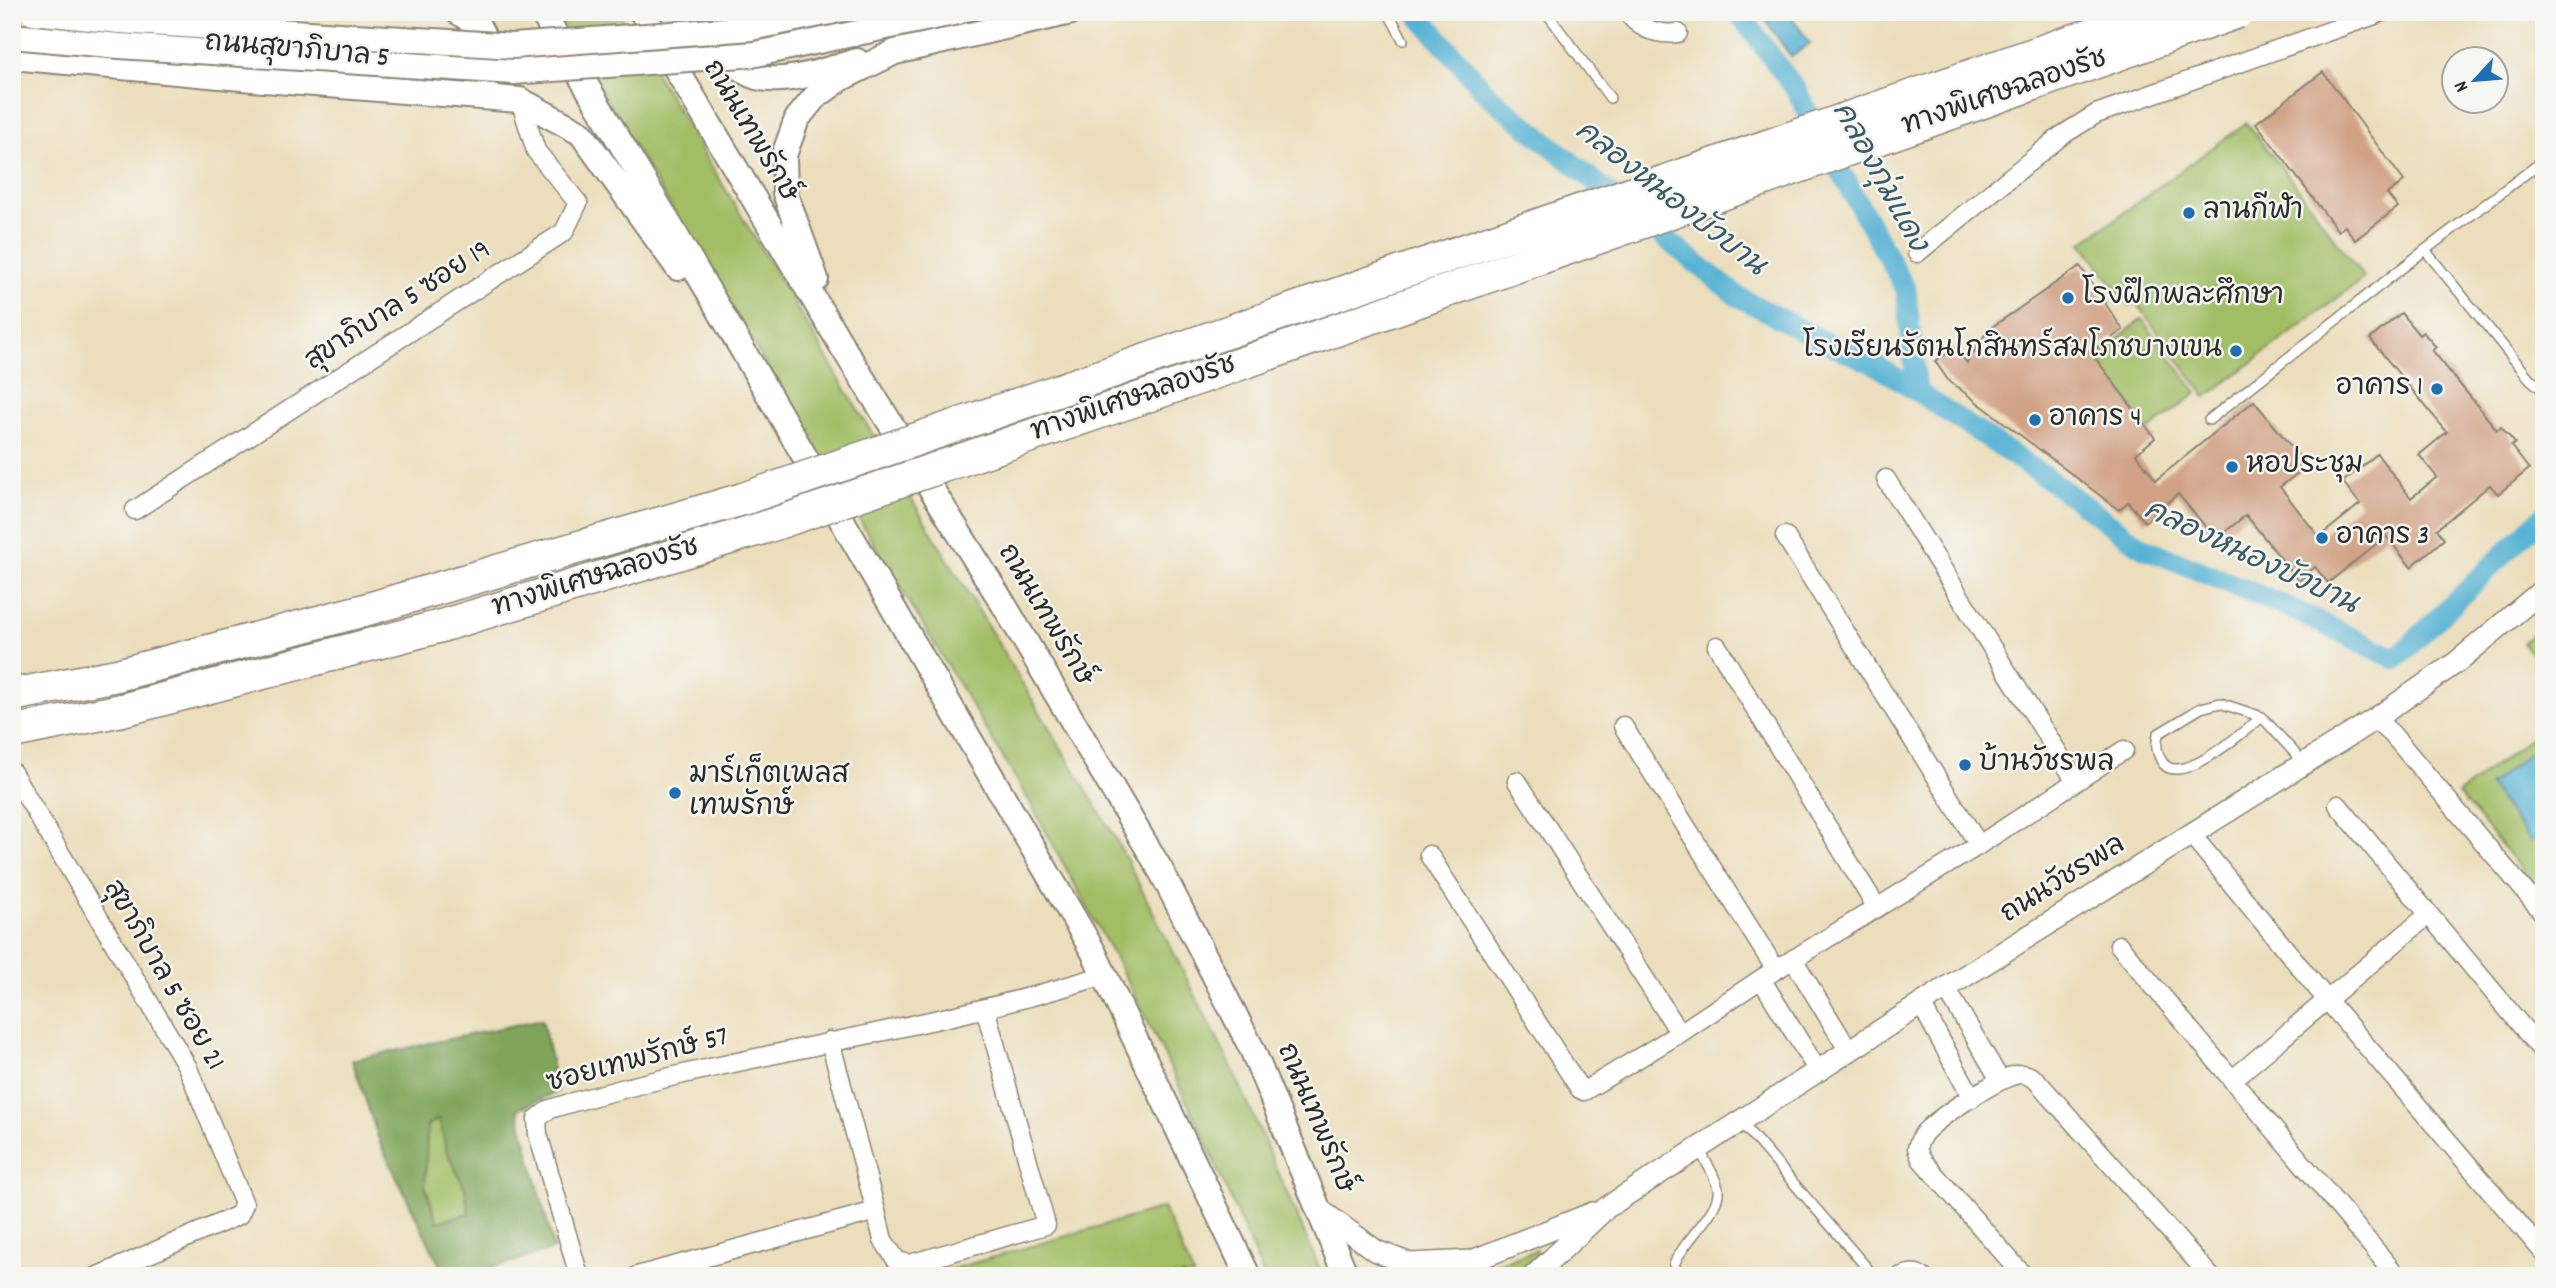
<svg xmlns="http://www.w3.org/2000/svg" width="2556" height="1288" font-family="Dekko,'Playpen Sans Thai',sans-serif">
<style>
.green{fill:#a1be65;stroke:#667448;stroke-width:2}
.forest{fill:#80a55a;stroke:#566842;stroke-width:2;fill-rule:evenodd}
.water{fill:#57b2d4;stroke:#416e80;stroke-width:2}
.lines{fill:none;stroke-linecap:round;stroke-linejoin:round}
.canal{stroke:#57b2d4;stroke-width:21}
.building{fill:#d1a286}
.service-casing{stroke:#8c8474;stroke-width:12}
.minor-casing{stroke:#8c8474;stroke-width:21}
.tertiary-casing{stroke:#8c8474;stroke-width:24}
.secondary-casing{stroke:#8c8474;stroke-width:28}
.service{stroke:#fff;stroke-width:9}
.minor{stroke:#fff;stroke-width:18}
.tertiary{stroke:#fff;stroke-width:21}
.secondary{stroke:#fff;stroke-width:24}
.secondary-bridge-casing{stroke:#8c8474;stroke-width:28;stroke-linecap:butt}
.motorway-bridge-casing{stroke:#8c8474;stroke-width:35;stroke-linecap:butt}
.secondary-bridge{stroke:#fff;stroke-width:24}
.motorway-bridge{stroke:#fff;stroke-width:32}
.poi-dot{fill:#1f6fb2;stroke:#f6f6f2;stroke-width:2.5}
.labels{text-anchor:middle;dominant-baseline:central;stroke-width:5;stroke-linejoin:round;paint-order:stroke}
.street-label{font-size:28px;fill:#2b2b2b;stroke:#f6f6f2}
.poi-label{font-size:28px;fill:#2b2b2b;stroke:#f6f6f2;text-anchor:start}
.water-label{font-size:30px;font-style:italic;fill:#3a5a66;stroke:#f6f6f2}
</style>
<rect width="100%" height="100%" fill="#f6f6f2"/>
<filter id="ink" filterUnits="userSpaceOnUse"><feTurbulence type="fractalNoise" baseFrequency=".0143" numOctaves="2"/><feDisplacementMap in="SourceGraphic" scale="14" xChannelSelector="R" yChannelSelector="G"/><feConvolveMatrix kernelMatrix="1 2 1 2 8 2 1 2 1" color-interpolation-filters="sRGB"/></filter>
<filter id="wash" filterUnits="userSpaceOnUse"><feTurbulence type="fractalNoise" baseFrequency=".00686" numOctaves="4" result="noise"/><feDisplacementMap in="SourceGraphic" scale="28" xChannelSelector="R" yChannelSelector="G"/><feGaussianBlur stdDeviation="1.57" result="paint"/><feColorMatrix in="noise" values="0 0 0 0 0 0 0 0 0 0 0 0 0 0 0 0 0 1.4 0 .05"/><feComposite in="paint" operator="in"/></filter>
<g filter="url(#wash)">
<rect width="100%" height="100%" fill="#ecdebc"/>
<!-- green -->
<path class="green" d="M553 12H618L625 22 1117 841 1234 1072 1323 1276H1264L1202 1133 1136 997 1031 804Z
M2246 123 2295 184 2364 278 2206 397 2136 302 2129 306 2082 243Z
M2142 319 2197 393 2149 430 2094 357Z
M2544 623V664L2541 666 2523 643Z
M2544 728V896L2458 794Z
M440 1119 447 1152 465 1188 469 1213 437 1222 425 1185 427 1125Z
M1163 1208 1194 1276H928Z
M1536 1250 1539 1254 1515 1276H1458L1479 1271Z"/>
<!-- forest -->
<path class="forest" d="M542 1019 558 1092 518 1109 554 1249 465 1276H445L380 1143 352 1060ZM439 1119 447 1152 465 1188 469 1213 437 1222 425 1185 427 1125Z"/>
<!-- water -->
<path class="water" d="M1760 12H1788L1810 43 1791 57Z
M2544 742V830L2530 841 2489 785Z"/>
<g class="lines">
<!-- canal -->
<path class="canal" d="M1416 12 1488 95 1737 296 1817 338 1876 365 1901 381 2041 474 2142 547 2292 609 2396 659 2544 515
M1738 12 1796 90 1906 290 1917 391"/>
</g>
<g id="blocks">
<!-- building -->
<path class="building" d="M2323 72 2404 181 2387 194 2398 207 2355 240 2345 226 2338 231 2256 123Z
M2080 266 2123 330 2091 352 2155 438 2136 454 2156 480 2254 401 2307 466 2280 487 2319 537 2360 504 2343 482 2377 454 2411 498 2437 477 2419 455 2447 432 2370 339 2401 313 2419 335 2423 332 2436 347 2432 350 2497 430 2501 427 2515 443 2511 446 2529 469 2498 494 2490 485 2437 529 2444 539 2411 567 2386 536 2328 583 2315 567 2299 581 2246 515 2216 539 2178 494 2145 522 2128 502 2119 510 1948 380 1935 361 1956 348 1967 363 1988 330Z"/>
</g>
</g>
<g filter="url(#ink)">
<use href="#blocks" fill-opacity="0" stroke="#8c8474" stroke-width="2"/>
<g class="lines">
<!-- service casing -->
<g class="service-casing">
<path id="service" d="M1388 12 1403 40
M1546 12 1610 98
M2425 250 2530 379 2544 391
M2209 420 2425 250 2544 160
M2262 717C2245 730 2177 792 2161 760 2156 750 2156 745 2158 734L2201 708 2220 703 2262 717 2303 762
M1740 1121 1874 1276
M1679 1276 1674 1265C1682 1241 1721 1212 1718 1189 1716 1176 1705 1161 1699 1149
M1890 1276C1904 1270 1916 1264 1928 1276"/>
</g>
<!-- minor casing -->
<g class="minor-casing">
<path id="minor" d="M1627 12C1640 30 1657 35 1678 33
M1917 253 2061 136 2096 114 2383 12
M1886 479 2075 780
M135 510 564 232 578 203 536 151 520 100
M1785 536 1979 845
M1717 646 1877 908
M2375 719 2392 734 2544 914
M1623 726 1776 970
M12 772 187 1066 244 1204 239 1215 98 1276
M1517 781 1680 1033
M2338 805 2544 1053
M2191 834 2327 1000 2544 1253
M1429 855 1580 1089 1584 1091 1680 1033 1761 979 1979 845 2124 750
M2119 945 2397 1276
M1793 959 1849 1051
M1761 979 1818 1071
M1946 988 2000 1080
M1921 1004 1972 1098
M2232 1080 2428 915
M876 1211 883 1240 897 1261 910 1264 1046 1225 985 1008
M579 1276 538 1134 537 1119 550 1109C732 1054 923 1033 1104 975
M637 1276 876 1211 830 1041
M2024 1276 1921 1159 1917 1148C1919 1141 1922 1134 1928 1129 1943 1115 2002 1074 2022 1074 2028 1074 2033 1078 2037 1081L2210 1276"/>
</g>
<!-- tertiary casing -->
<g class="tertiary-casing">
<path id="tertiary" d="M1320 1210 1376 1251 1410 1264 1472 1261 1593 1213
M1534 1276 1606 1208 1946 988 2375 719 2457 662 2544 589"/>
</g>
<!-- secondary casing -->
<g class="secondary-casing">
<path id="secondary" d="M458 12 477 24 493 55 486 82 478 85
M542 12 661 210 1093 951 1248 1276
M642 12 842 346 1004 605 1160 869 1252 1049 1346 1276
M740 12C731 25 727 39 732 54 750 101 822 70 857 61
M12 57 264 80 520 100 581 133 678 268
M816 279 785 193 784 155 797 119 814 98 840 79 895 52 1071 12"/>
</g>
<!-- service -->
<use href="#service" class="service"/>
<!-- minor -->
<use href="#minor" class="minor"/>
<!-- tertiary -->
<use href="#tertiary" class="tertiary"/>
<!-- secondary -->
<use href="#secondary" class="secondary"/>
<!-- secondary-bridge casing -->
<g class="secondary-bridge-casing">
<path id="secondary-bridge" d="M33 12 120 21 513 46 751 28 830 12
M12 36 119 46 513 72 756 54 958 12"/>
</g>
<!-- motorway-bridge casing -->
<g class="motorway-bridge-casing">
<path id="motorway-bridge" d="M12 695 117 675 361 611 743 499 2156 12
M12 732 122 710 441 626 766 527 1234 366 2238 12"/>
</g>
<!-- secondary-bridge -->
<use href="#secondary-bridge" class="secondary-bridge"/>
<!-- motorway-bridge -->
<use href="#motorway-bridge" class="motorway-bridge"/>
</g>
</g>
<!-- markers -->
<g class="poi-dot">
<circle cx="2189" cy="213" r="7"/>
<circle cx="2068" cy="298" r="7"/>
<circle cx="2236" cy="351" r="7"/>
<circle cx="2437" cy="389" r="7"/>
<circle cx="2035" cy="420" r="7"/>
<circle cx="2232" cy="467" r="7"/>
<circle cx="2322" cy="538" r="7"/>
<circle cx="1965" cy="765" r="7"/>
<circle cx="675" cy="793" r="7"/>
</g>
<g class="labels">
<!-- street labels -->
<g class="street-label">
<text transform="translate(297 52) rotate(5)">ถนนสุขาภิบาล 5</text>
<text transform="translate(2005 94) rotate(-19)">ทางพิเศษฉลองรัช</text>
<text transform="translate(749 132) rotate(59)">ถนนเทพรักษ์</text>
<text transform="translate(399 307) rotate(-33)">สุขาภิบาล 5 ซอย 19</text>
<text transform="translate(1134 400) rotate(-19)">ทางพิเศษฉลองรัช</text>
<text transform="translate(596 579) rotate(-17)">ทางพิเศษฉลองรัช</text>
<text transform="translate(1044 616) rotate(59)">ถนนเทพรักษ์</text>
<text transform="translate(2064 881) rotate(-32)">ถนนวัชรพล</text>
<text transform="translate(162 976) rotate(60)">สุขาภิบาล 5 ซอย 21</text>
<text transform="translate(638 1062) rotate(-15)">ซอยเทพรักษ์ 57</text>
<text transform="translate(1314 1119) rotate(67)">ถนนเทพรักษ์</text>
</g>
<!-- poi labels -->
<g class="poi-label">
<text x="2203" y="213">ลานกีฬา</text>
<text x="2082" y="298">โรงฝึกพละศึกษา</text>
<text x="2222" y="351" text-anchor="end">โรงเรียนรัตนโกสินทร์สมโภชบางเขน</text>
<text x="2423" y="389" text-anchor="end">อาคาร 1</text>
<text x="2049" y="420">อาคาร 4</text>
<text x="2246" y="467">หอประชุม</text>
<text x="2336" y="538">อาคาร 3</text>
<text x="1979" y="765">บ้านวัชรพล</text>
<text x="689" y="777">มาร์เก็ตเพลส<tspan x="689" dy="32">เทพรักษ์</tspan></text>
</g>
<!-- water labels -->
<g class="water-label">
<text transform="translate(1878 178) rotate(61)">คลองกุ่มแดง</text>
<text transform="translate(1669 200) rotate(38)">คลองหนองบัวบาน</text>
<text transform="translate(2250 559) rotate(25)">คลองหนองบัวบาน</text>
</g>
</g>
<!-- margin -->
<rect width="2556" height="1288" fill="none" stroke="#f6f6f2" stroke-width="42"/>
<!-- north arrow -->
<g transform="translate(2475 80) rotate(244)"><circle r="33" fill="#f6f6f2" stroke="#a5a5a2" stroke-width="2"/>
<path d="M0-5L12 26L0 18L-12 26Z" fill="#1f6fb2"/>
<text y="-10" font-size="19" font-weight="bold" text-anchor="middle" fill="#2b2b2b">N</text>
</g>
</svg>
